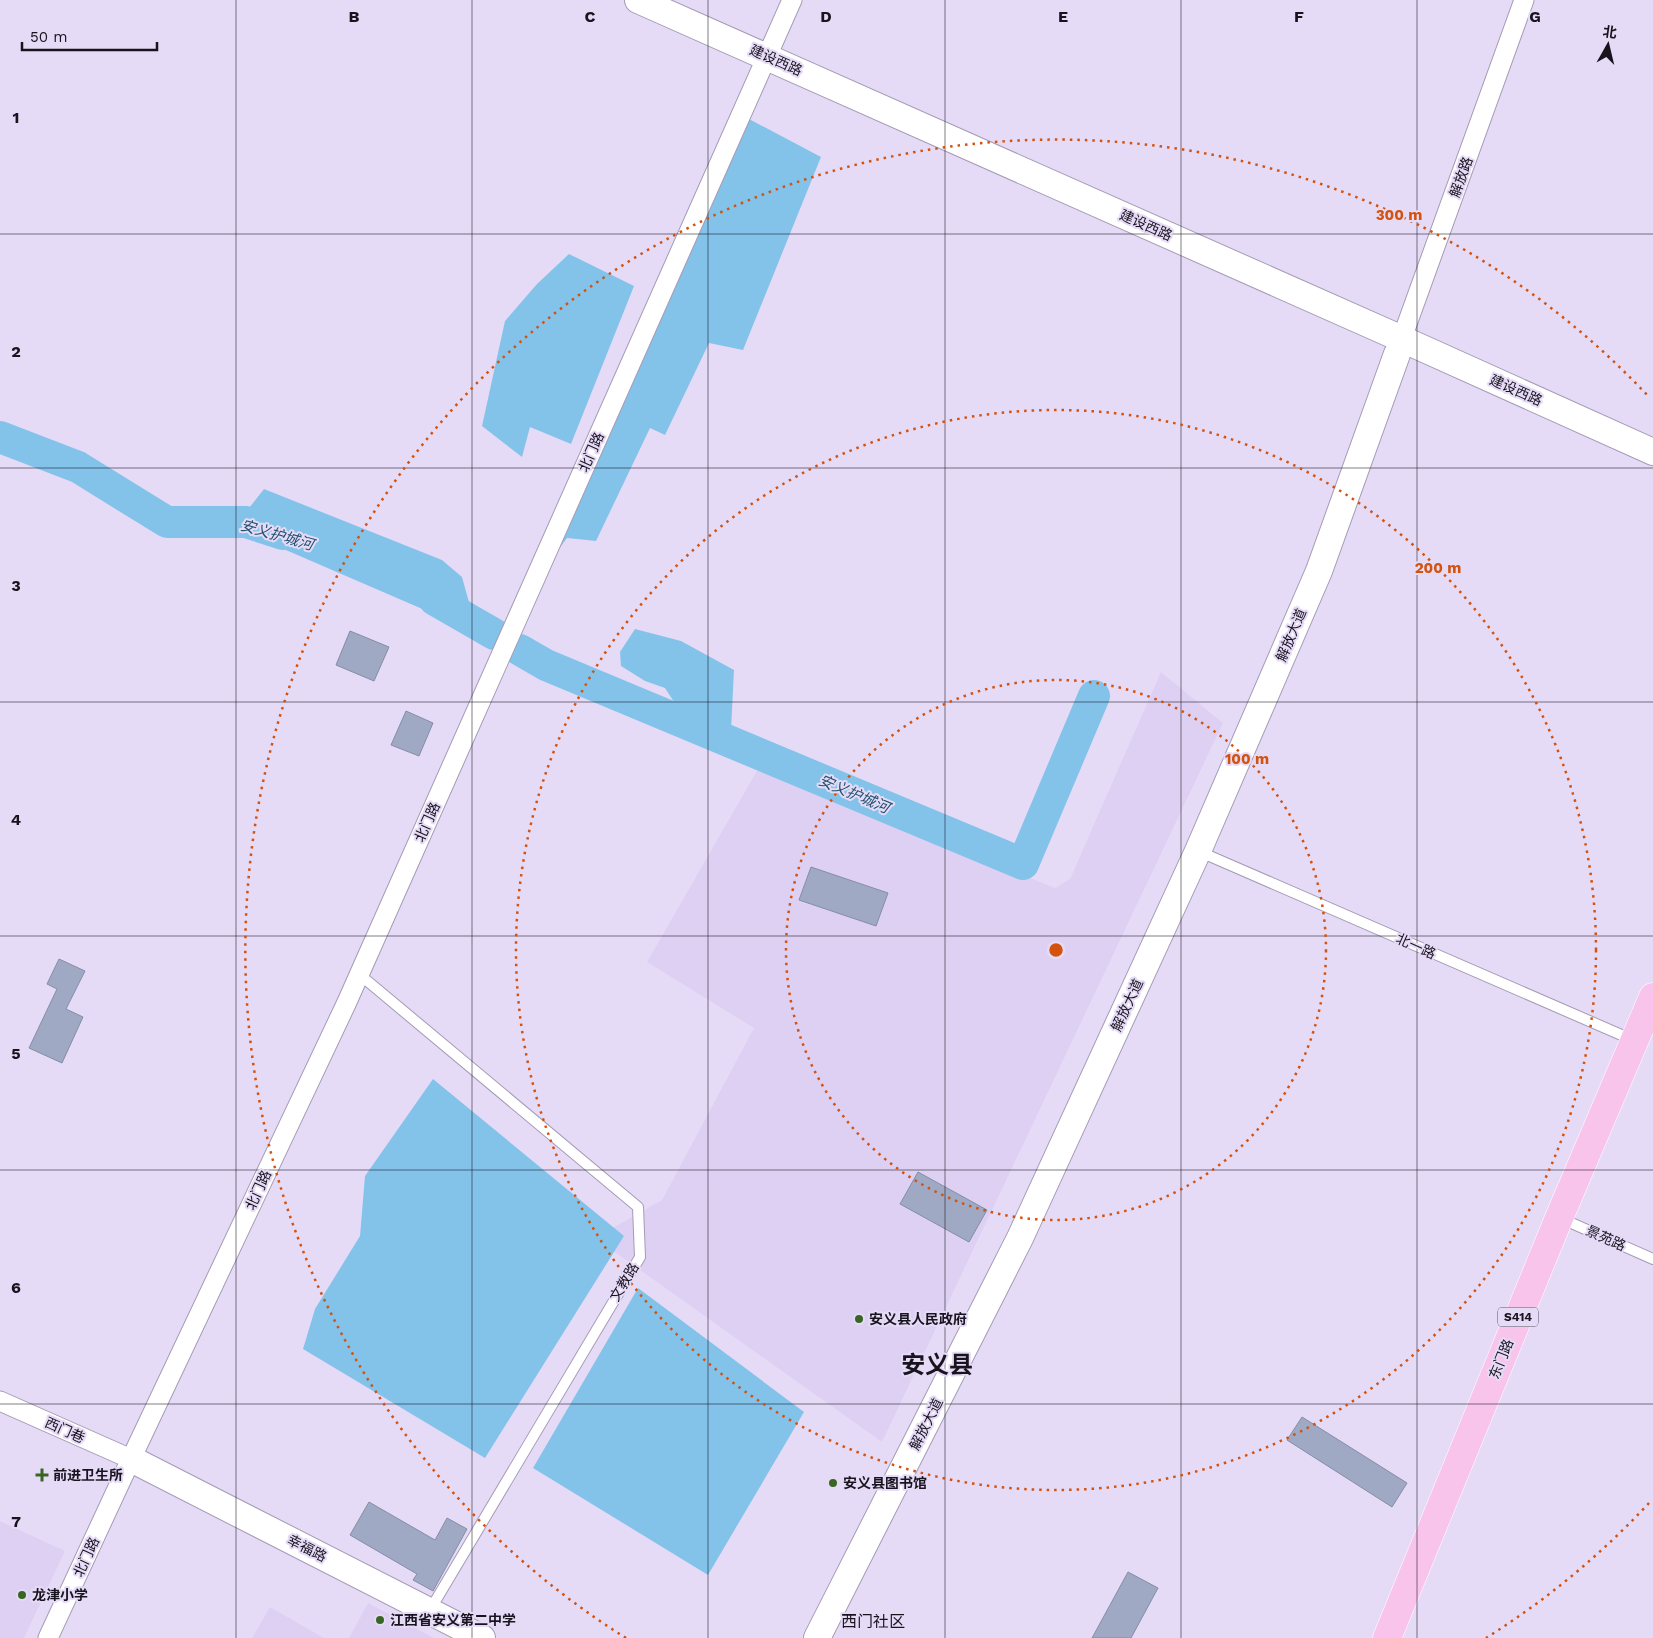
<svg xmlns="http://www.w3.org/2000/svg" width="1653" height="1638" font-family="'Work Sans','Noto Sans SC',sans-serif">
<style>
.built{fill:#ded0f3}
.water{fill:#83c3ea}
.lines{fill:none;stroke-linecap:round;stroke-linejoin:round}
.river{stroke:#83c3ea;stroke-width:32}
.building{fill:#a0a9c3;stroke:#848da7}
.lane-casing{stroke:#a59bb5;stroke-width:12}
.street-casing{stroke:#a59bb5;stroke-width:21}
.secondary-casing{stroke:#a59bb5;stroke-width:28}
.primary-casing{stroke:#fff;stroke-width:29}
.lane{stroke:#fff;stroke-width:10}
.street{stroke:#fff;stroke-width:19}
.secondary{stroke:#fff;stroke-width:26}
.primary{stroke:#f8c4ec;stroke-width:28}
.grid{fill:none;stroke:#18141e;stroke-width:1;stroke-opacity:0.55}
.ring{fill:none;stroke:#d3520e;stroke-width:2.5;stroke-dasharray:2.5 5}
.poi-dot{fill:#396523;stroke:#e6dbf7;stroke-width:2}
.labels{text-anchor:middle;dominant-baseline:central;stroke-width:4;stroke-linejoin:round;paint-order:stroke}
.shield{fill:#e6dbf7;stroke:#56505f;stroke-width:1}
.shield-label{font-size:12px;font-weight:bold;fill:#18141e}
.street-label{font-size:14px;fill:#18141e;stroke:#e6dbf7}
.poi-label{font-size:14px;font-weight:bold;fill:#18141e;stroke:#e6dbf7;text-anchor:start}
.water-label{font-size:15px;font-style:italic;fill:#21526d;stroke:#e6dbf7}
.quarter-label{font-size:16px;fill:#18141e;stroke:#e6dbf7}
.town-label{font-size:24px;font-weight:bold;fill:#18141e;stroke:#e6dbf7}
.grid-label{font-size:16px;text-anchor:middle;font-weight:bold;fill:#18141e;stroke:#e6dbf7;stroke-width:4;stroke-linejoin:round;paint-order:stroke}
.centre{fill:#d3520e;stroke:#e6dbf7;stroke-width:2.5}
.ring-label{font-size:15px;text-anchor:middle;font-weight:bold;fill:#d3520e;stroke:#e6dbf7;stroke-width:4;stroke-linejoin:round;paint-order:stroke}
</style>
<rect width="100%" height="100%" fill="#e6dbf7"/>
<!-- built -->
<path class="built" d="M1161 672 1223 723 882 1442 595 1238 662 1200 754 1028 647 962 758 769 1055 888 1070 879Z
M0 1521 65 1551 24 1638H0Z
M368 1603 434 1638H349Z
M270 1607 324 1638H252Z"/>
<!-- water -->
<path class="water" d="M749 119 821 157 743 350 709 343 665 435 650 428 596 541 567 538 558 550Z
M569 254 634 286 571 444 530 427 522 457 482 426 505 321 537 284Z
M264 489 442 560 462 577 480 642 427 611 237 529 249 508Z
M635 629 681 641 734 670 731 730 692 715 674 702 665 688 645 681 621 666 620 652Z
M433 1079 624 1236 485 1458 303 1349 315 1309 360 1236 365 1176Z
M638 1288 804 1412 708 1575 533 1468Z"/>
<g class="lines">
<!-- river -->
<path class="river" d="M0 437 78 467 167 522H246L283 534
M435 600 494 634
M520 650 546 665 1023 864 1094 696"/>
</g>
<!-- building -->
<path class="building" d="M350 631 389 647 374 681 336 665Z
M406 711 433 723 419 756 391 745Z
M811 867 888 893 876 926 799 900Z
M59 959 85 971 66 1009 83 1017 62 1063 29 1048 57 989 47 984Z
M918 1172 987 1210 969 1242 900 1204Z
M1302 1417 1407 1483 1392 1507 1287 1440Z
M369 1502 435 1540 447 1518 467 1529 433 1591 413 1580 417 1574 350 1535Z
M1128 1572 1158 1588 1131 1638H1092Z"/>
<g class="lines">
<!-- lane casing -->
<g class="lane-casing">
<path id="lane" d="M1198 851 1633 1040
M359 974 638 1207 640 1257 430 1610
M1560 1218 1653 1259"/>
</g>
<!-- street casing -->
<g class="street-casing">
<path id="street" d="M1398 349 1524 0
M0 1401 131 1459
M48 1638 131 1459 347 1002 792 0"/>
</g>
<!-- secondary casing -->
<g class="secondary-casing">
<path id="secondary" d="M638 0 1402 339 1653 452
M131 1459 482 1638
M817 1638 1020 1238 1198 851 1319 571 1397 354"/>
</g>
<!-- primary casing -->
<g class="primary-casing">
<path id="primary" d="M1387 1638 1559 1218 1653 997"/>
</g>
<!-- lane -->
<use href="#lane" class="lane"/>
<!-- street -->
<use href="#street" class="street"/>
<!-- secondary -->
<use href="#secondary" class="secondary"/>
<!-- primary -->
<use href="#primary" class="primary"/>
</g>
<!-- grid -->
<path class="grid" d="M236 0V1638M472 0V1638M708 0V1638M945 0V1638M1181 0V1638M1417 0V1638M0 234H1653M0 468H1653M0 702H1653M0 936H1653M0 1170H1653M0 1404H1653"/>
<!-- distance rings -->
<g class="ring">
<circle cx="1056" cy="950" r="270"/>
<circle cx="1056" cy="950" r="540"/>
<path d="M1649 1503A811 811 0 0 1 1486 1638M626 1638A811 811 0 1 1 1649 397"/>
</g>
<!-- markers -->
<g class="poi-dot">
<circle cx="859" cy="1319" r="5"/>
<path d="M39.5 1467.5h5v5h5v5h-5v5h-5v-5h-5v-5h5z"/>
<circle cx="833" cy="1483" r="5"/>
<circle cx="22" cy="1595" r="5"/>
<circle cx="380" cy="1620" r="5"/>
</g>
<g class="labels">
<!-- shield labels -->
<rect class="shield" x="1498" y="1307.5" width="40" height="19" rx="4"/>
<g class="shield-label">
<text x="1518" y="1317">S414</text>
</g>
<!-- street labels -->
<g class="street-label">
<text transform="translate(776 60) rotate(24)">建设西路</text>
<text transform="translate(1461 177) rotate(-70)">解放路</text>
<text transform="translate(1146 225) rotate(24)">建设西路</text>
<text transform="translate(1516 390) rotate(24)">建设西路</text>
<text transform="translate(591 452) rotate(-66)">北门路</text>
<text transform="translate(1291 635) rotate(-67)">解放大道</text>
<text transform="translate(427 822) rotate(-66)">北门路</text>
<text transform="translate(1416 946) rotate(24)">北一路</text>
<text transform="translate(1127 1005) rotate(-65)">解放大道</text>
<text transform="translate(258 1190) rotate(-65)">北门路</text>
<text transform="translate(1606 1238) rotate(24)">景苑路</text>
<text transform="translate(624 1282) rotate(-59)">文教路</text>
<text transform="translate(1501 1359) rotate(-68)">东门路</text>
<text transform="translate(926 1424) rotate(-63)">解放大道</text>
<text transform="translate(65 1430) rotate(24)">西门巷</text>
<text transform="translate(307 1548) rotate(27)">幸福路</text>
<text transform="translate(86 1557) rotate(-65)">北门路</text>
</g>
<!-- poi labels -->
<g class="poi-label">
<text x="869" y="1319">安义县人民政府</text>
<text x="53" y="1475">前进卫生所</text>
<text x="843" y="1483">安义县图书馆</text>
<text x="32" y="1595">龙津小学</text>
<text x="390" y="1620">江西省安义第二中学</text>
</g>
<!-- water labels -->
<g class="water-label">
<text transform="translate(277 535) rotate(16)">安义护城河</text>
<text transform="translate(854 794) rotate(23)">安义护城河</text>
</g>
<!-- quarter labels -->
<g class="quarter-label">
<text x="873" y="1621">西门社区</text>
</g>
<!-- town labels -->
<g class="town-label">
<text x="937" y="1365">安义县</text>
</g>
</g>
<g class="grid-label">
<text x="354" y="22">B</text>
<text x="590" y="22">C</text>
<text x="826" y="22">D</text>
<text x="1063" y="22">E</text>
<text x="1299" y="22">F</text>
<text x="1535" y="22">G</text>
<text x="16" y="123">1</text>
<text x="16" y="357">2</text>
<text x="16" y="591">3</text>
<text x="16" y="825">4</text>
<text x="16" y="1059">5</text>
<text x="16" y="1293">6</text>
<text x="16" y="1527">7</text>
</g>
<circle cx="1056" cy="950" r="8" class="centre"/>
<g class="ring-label">
<text x="1399" y="220">300 m</text>
<text x="1438" y="573">200 m</text>
<text x="1247" y="764">100 m</text>
</g>
<!-- north arrow -->
<g transform="translate(1608 45) rotate(8)" stroke="#e6dbf7" stroke-width="4" paint-order="stroke">
<path d="M0-4L9 19L0 12L-9 19Z" fill="#18141e"/>
<text y="-8" font-size="14" font-weight="bold" text-anchor="middle" fill="#18141e">北</text>
</g>
<!-- scale -->
<path d="M22 42v8h135v-8" fill="none" stroke="#18141e" stroke-width="2.5"/>
<text x="30" y="42" font-size="15" fill="#18141e" stroke="#e6dbf7" stroke-width="4" paint-order="stroke">50 m</text>
</svg>
